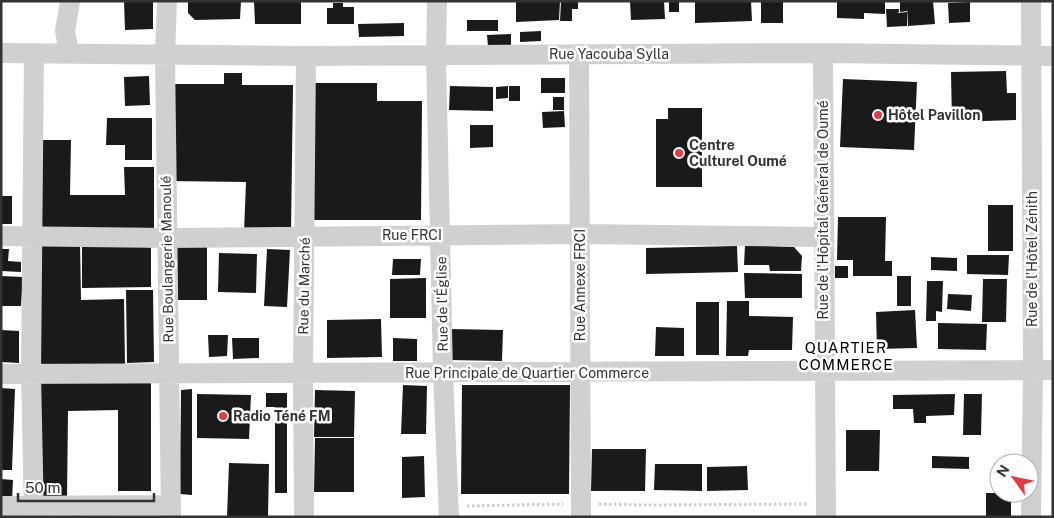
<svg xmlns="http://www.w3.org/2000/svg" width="1054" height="518" font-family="'Public Sans',sans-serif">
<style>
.building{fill:#1a1a1a}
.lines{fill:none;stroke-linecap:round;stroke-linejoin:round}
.path{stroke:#cdcdcd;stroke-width:3;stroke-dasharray:2.5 2.5;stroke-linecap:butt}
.minor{stroke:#d0d0d0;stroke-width:20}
.poi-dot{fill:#e63946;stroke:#fff;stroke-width:2}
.labels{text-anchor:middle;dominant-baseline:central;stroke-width:5;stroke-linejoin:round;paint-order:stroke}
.street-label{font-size:14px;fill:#333;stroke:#fff}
.poi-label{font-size:14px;font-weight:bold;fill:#333;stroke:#fff;text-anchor:start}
.neighbourhood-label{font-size:15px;letter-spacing:1px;fill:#000;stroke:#fff}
</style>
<rect width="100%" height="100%" fill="#fff"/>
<!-- building -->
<path class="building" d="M124 1H153V29L125 30Z
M188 1H241L240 19 195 20 188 13Z
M254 1H301V24H255Z
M516 1H560L559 20 516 22Z
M561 1H578V9H572V21H560Z
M630 1H664L665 19 631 20Z
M669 1H679V12H669Z
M695 1H751L752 21 695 23Z
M761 1H783V23H761Z
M837 1H885V14L864 13V19L837 18Z
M900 1H933L935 24 908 26 907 8V11L900 12Z
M970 2V22L949 23 948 3Z
M333 3H343V7H354V24H327V8H333Z
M886 9H899V12L897 13 907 12V26L887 27Z
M467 20H498V31H467Z
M404 23V36L359 37 358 24Z
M541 31V41L520 42V32Z
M511 34V45L488 46 487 35Z
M1006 71 1007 93H1016V120L952 122 951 72Z
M224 73H242V85H293L291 232H244L246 182 168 181 166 84H224Z
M149 76 150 105 125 106 124 77Z
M541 78H565V93H541Z
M843 79 917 82 914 150 840 147Z
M313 83H377V101H422L421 220H312Z
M450 86 493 87V111L449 110Z
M508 86V98L496 99V87Z
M509 86H520V101H509Z
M553 97H564V110H553Z
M668 108H702V187H656V119H668Z
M564 111 565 127 543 128 542 112Z
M107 118H152V160H125V145H106Z
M470 125H493V147L470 148Z
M40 140H71L70 195H125L124 167H154V231L39 230Z
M1 196H12V224H1Z
M988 205H1013V251H988Z
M838 217H886L885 261H892V276H853V260H837Z
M80 241 81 300 124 299 125 364 37 366 35 242Z
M151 242V287L82 288V243Z
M745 245 794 247 802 256 801 271H770L769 265H744Z
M737 246 738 272 646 274V248Z
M173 247H207V300H173Z
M1 249H9L8 261 21 262V272L1 271Z
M267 249 290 250 287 307 264 306Z
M219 253 257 254 256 293 218 292Z
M967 255H1009L1008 275 967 274Z
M931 257 957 258V271L931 270Z
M393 259H421L420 275H392Z
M835 266H848V278H835Z
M744 273 802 274V298H745Z
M1 276 23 277 21 306H1Z
M897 276H911V306H897Z
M426 278V318H390V279Z
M983 279H1007L1006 322H982Z
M927 281H943L942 312 936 311V321H926Z
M126 290H153L154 362 127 363Z
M948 294 972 295 971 311 947 309Z
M727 301H749V316L793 317 792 350H749L748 356H726Z
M696 302H719V355H696Z
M915 310 917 348 877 349 876 312Z
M381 319 382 357 327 358V320Z
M938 323 987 324 986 350 938 349Z
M656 327 684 328V356H655Z
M449 329 503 330 502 361 448 360Z
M1 330 19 331V363L1 362Z
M208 335H228L227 356 209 357Z
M232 338H259V358L233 359Z
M393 338 417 339V361H393Z
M41 382H151V491H118V410L68 411 67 498H40Z
M403 385 427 386 426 434H401Z
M462 385H570L569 494H461Z
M1 388 15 389 12 470H1Z
M192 389V495L180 494 181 390Z
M315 390 355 391 354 437H314Z
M266 393H287V493H275V407H266Z
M197 394 251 395 249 439 197 438Z
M955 394 954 415 926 416V423H914L913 409H893V395Z
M964 394H982L981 435H963Z
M846 430H880L879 471H846Z
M315 438H354V492H314Z
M592 449H646L645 491H591Z
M424 456 425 497 402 498V457Z
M932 456 969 457V469L932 468Z
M229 463 269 464 268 517H227Z
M655 464H702V491L654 490Z
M747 466 748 490 707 491V467Z
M1 479 13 480 12 500 1 499Z
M986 493H1011V517H986Z"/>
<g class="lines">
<!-- path -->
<path class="path" d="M599 504 647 505 808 504
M467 506 563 504"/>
<!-- minor -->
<path class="minor" d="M167 1 165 55 171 517
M437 1 436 55 443 373 449 517
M1031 1 1033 370 1031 517
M1 53 306 56 823 53 1053 56
M34 53 31 374 34 517
M69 53 65 31 70 1
M823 53 826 517
M579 54 581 517
M1 236 167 238 580 234 823 237
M1 374 1053 370
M1 506 171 505
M304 517 303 374 306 56"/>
</g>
<!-- markers -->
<g class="poi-dot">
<circle cx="878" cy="115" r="5"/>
<circle cx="679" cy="153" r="5"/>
<circle cx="223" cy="416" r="5"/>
</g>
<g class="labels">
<!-- street labels -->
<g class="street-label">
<text x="609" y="54">Rue Yacouba Sylla</text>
<text transform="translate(823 210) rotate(-90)">Rue de l'Hôpital Général de Oumé</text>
<text x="412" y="235">Rue FRCI</text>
<text transform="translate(167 259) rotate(-91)">Rue Boulangerie Manoulé</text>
<text transform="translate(1032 259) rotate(-90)">Rue de l'Hôtel Zénith</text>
<text transform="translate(580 285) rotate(-90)">Rue Annexe FRCI</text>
<text transform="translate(304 286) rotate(-89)">Rue du Marché</text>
<text transform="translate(442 304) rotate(-91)">Rue de l'Église</text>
<text x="527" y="373">Rue Principale de Quartier Commerce</text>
</g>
<!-- poi labels -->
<g class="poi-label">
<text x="888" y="115">Hôtel Pavillon</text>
<text x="689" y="145">Centre<tspan x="689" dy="16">Culturel Oumé</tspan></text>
<text x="233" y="416">Radio Téné FM</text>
</g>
<!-- neighbourhood labels -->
<g class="neighbourhood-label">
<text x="846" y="347">QUARTIER<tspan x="846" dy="17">COMMERCE</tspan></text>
</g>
</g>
<!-- border -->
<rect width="1054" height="518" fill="none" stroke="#333333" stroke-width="5"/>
<!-- north arrow -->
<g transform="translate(1014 478) rotate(303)"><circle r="24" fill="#ffffff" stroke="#adadad"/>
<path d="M0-4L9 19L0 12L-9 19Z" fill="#e63946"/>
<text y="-8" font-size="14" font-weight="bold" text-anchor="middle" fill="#333333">N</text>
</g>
<!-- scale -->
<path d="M18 493v8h136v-8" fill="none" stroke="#333333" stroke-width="2.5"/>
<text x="25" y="493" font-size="15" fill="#333333" stroke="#ffffff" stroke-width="4" paint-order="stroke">50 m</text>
</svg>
